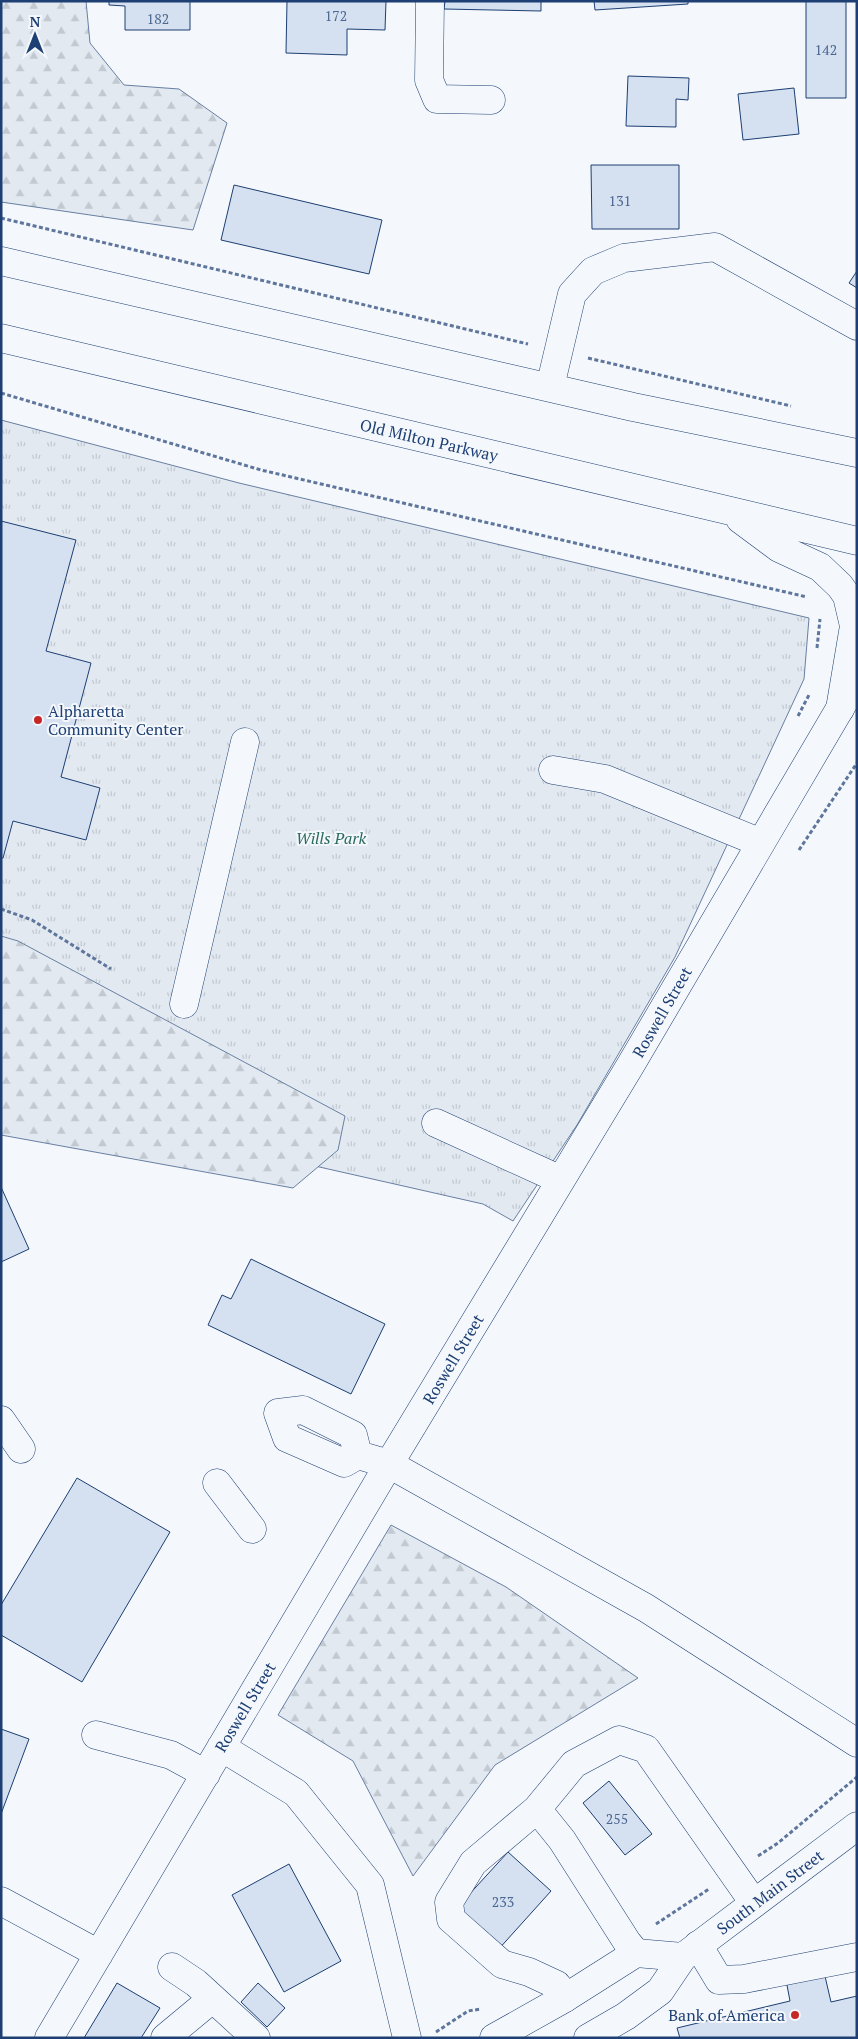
<svg xmlns="http://www.w3.org/2000/svg" width="858" height="2039" font-family="'PT Serif',serif">
<style>
.grass{fill:url(#grass-tufts);stroke:#687fa3}
.forest{fill:url(#forest-firs);stroke:#687fa3}
.building{fill:#d5e0f0;stroke:#1d3f73}
.lines{fill:none;stroke-linecap:round;stroke-linejoin:round}
.minor-casing{stroke:#1d3f73;stroke-width:29}
.major-casing{stroke:#1d3f73;stroke-width:29}
.highway-casing{stroke:#1d3f73;stroke-width:29}
.path{stroke:#5e769c;stroke-width:3;stroke-dasharray:4 2.5;stroke-linecap:butt}
.minor{stroke:#f4f7fb;stroke-width:28}
.major{stroke:#f4f7fb;stroke-width:28}
.highway{stroke:#f4f7fb;stroke-width:28}
.poi-dot{fill:#c62828;stroke:#f4f7fb;stroke-width:2}
.labels{text-anchor:middle;dominant-baseline:central;stroke-width:4;stroke-linejoin:round;paint-order:stroke}
.number-label{font-size:14px;fill:#4b6792}
.street-label{font-size:16px;fill:#1d3f73;stroke:#f4f7fb}
.poi-label{font-size:16px;fill:#1d3f73;stroke:#f4f7fb;text-anchor:start}
.park-label{font-size:16px;font-style:italic;fill:#2c6c60;stroke:#f4f7fb}
</style>
<defs>
<pattern id="grass-tufts" width="24" height="20" patternUnits="userSpaceOnUse" patternTransform="scale(1.25)"><rect width="24" height="20" fill="#e3e9f0"/><path d="M3 7l-1-3M5 7V3M7 7l1-3M15 17l-1-3M17 17v-4M19 17l1-3" fill="none" stroke="#c2c9d1"/></pattern>
<pattern id="forest-firs" width="22" height="20" patternUnits="userSpaceOnUse" patternTransform="scale(1.25)"><rect width="22" height="20" fill="#e3e9f0"/><path d="M5 1l3.5 6h-7zM16 11l3.5 6h-7z" fill="#c2c9d1"/></pattern>
</defs>
<rect width="100%" height="100%" fill="#f4f7fb"/>
<!-- grass -->
<path class="grass" d="M1 420 239 483 809 618 804 679 675 957 577 1125 513 1221 483 1204 1 1095Z"/>
<!-- forest -->
<path class="forest" d="M1 1H86L90 43 124 85 179 89 227 123 193 230 1 202Z
M1 936 18 941 345 1116 338 1150 293 1188 1 1135Z
M391 1525 506 1587 638 1678 495 1765 413 1876 353 1761 278 1715Z"/>
<!-- building -->
<path class="building" d="M109 1H190V30H125V6L109 5Z
M287 1H386L385 30 347 29V55L286 53Z
M445 1H541V11L444 9Z
M594 1H688V4L595 10Z
M806 1H846V98H806Z
M628 76 689 78 688 100 676 99V127L626 126Z
M794 88 799 134 743 140 738 94Z
M591 165H679V229H592Z
M234 185 382 220 369 274 221 240Z
M857 271V288L849 283Z
M1 521 76 540 46 651 91 663 61 777 100 788 86 840 13 821 3 858H1Z
M1 1187 29 1249 1 1262Z
M251 1259 385 1324 351 1394 208 1325 222 1295 231 1299Z
M77 1478 170 1532 82 1682 1 1635V1605Z
M1 1729 29 1739 1 1814Z
M609 1781 652 1834 625 1855 583 1803Z
M508 1852 551 1891 497 1951 454 1911Z
M289 1864 341 1961 284 1992 232 1895Z
M824 1972 831 2002 857 1996V2038H680L677 2028 790 2001 786 1980Z
M117 1983 160 2008 141 2038H84Z
M258 1983 285 2008 267 2027 241 2002Z"/>
<g class="lines">
<!-- minor casing -->
<g class="minor-casing">
<path id="minor" d="M430 1 429 80 437 99 491 100
M550 387 572 294 593 271 624 258 715 247 857 326
M553 770 605 779 761 843
M184 1004 245 742
M436 1123 561 1180
M1 1420 21 1449
M358 1455 353 1435 303 1410 278 1413 287 1438 344 1463 358 1455 389 1464 646 1608 857 1743
M217 1483 252 1529
M96 1735 171 1755 206 1774
M221 1747 296 1793 370 1885 407 2038
M537 1809 574 1764 619 1740 646 1749 754 1903
M1 1901 99 1954
M698 1945 719 1980 744 1979 857 1957
M172 1967 196 1983 256 2038
M565 1998 557 1985 529 1972 502 1964 451 1919 449 1902 473 1863 537 1809 562 1840 627 1942 636 1953
M49 2038 389 1464 630 1066 852 688
M165 2038 212 1999"/>
</g>
<!-- major casing -->
<g class="major-casing">
<path id="major" d="M1 261 633 407 857 453
M1 338 857 541
M740 519 779 548 820 567 840 586 847 596 854 626 840 709"/>
</g>
<!-- highway casing -->
<g class="highway-casing">
<path id="highway" d="M494 2038 565 1998 636 1953 683 1957
M588 2038 626 2016 660 1991 683 1957 857 1826"/>
</g>
<!-- path -->
<path class="path" d="M1 218 528 344
M588 358 791 406
M1 393 261 470 807 597
M817 648 820 619
M798 716 810 693
M799 850 857 763
M1 909 32 920 111 969
M758 1856 778 1843 857 1777
M656 1924 709 1889
M436 2032 468 2011 481 2009"/>
<!-- minor -->
<use href="#minor" class="minor"/>
<!-- major -->
<use href="#major" class="major"/>
<!-- highway -->
<use href="#highway" class="highway"/>
</g>
<!-- markers -->
<g class="poi-dot">
<circle cx="38" cy="720" r="5"/>
<circle cx="795" cy="2015" r="5"/>
</g>
<g class="labels">
<!-- number labels -->
<g class="number-label">
<text x="336" y="15">172</text>
<text x="158" y="18">182</text>
<text x="826" y="49">142</text>
<text x="620" y="200">131</text>
<text x="617" y="1818">255</text>
<text x="503" y="1901">233</text>
</g>
<!-- street labels -->
<g class="street-label">
<text transform="translate(429 440) rotate(13)">Old Milton Parkway</text>
<text transform="translate(662 1012) rotate(-60)">Roswell Street</text>
<text transform="translate(453 1359) rotate(-59)">Roswell Street</text>
<text transform="translate(245 1707) rotate(-59)">Roswell Street</text>
<text transform="translate(770 1892) rotate(-37)">South Main Street</text>
</g>
<!-- poi labels -->
<g class="poi-label">
<text x="48" y="711">Alpharetta<tspan x="48" dy="18">Community Center</tspan></text>
<text x="785" y="2015" text-anchor="end">Bank of America</text>
</g>
<!-- park labels -->
<g class="park-label">
<text x="331" y="838">Wills Park</text>
</g>
</g>
<!-- border -->
<rect width="858" height="2039" fill="none" stroke="#1d3f73" stroke-width="5"/>
<!-- north arrow -->
<g transform="translate(35 35)" stroke="#f4f7fb" stroke-width="4" paint-order="stroke">
<path d="M0-4L9 19L0 12L-9 19Z" fill="#1d3f73"/>
<text y="-8" font-size="14" font-weight="bold" text-anchor="middle" fill="#1d3f73">N</text>
</g>
</svg>
